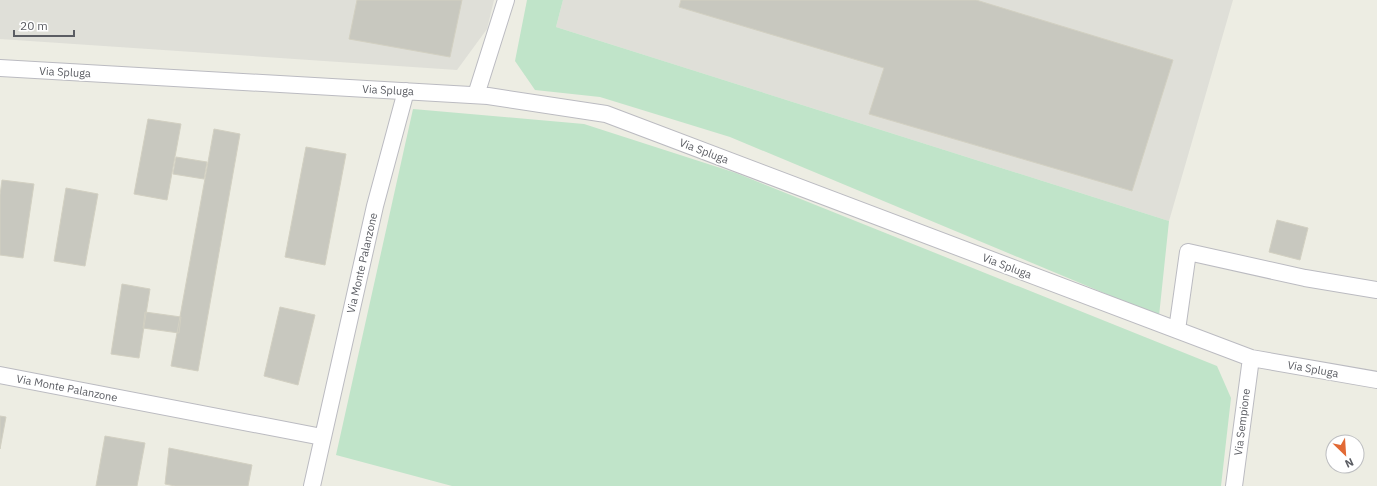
<svg xmlns="http://www.w3.org/2000/svg" width="1377" height="486" font-family="'IBM Plex Sans',sans-serif">
<style>
.industrial{fill:#dfdfd8}
.green{fill:#c0e4c9}
.building{fill:#c8c8bf;stroke:#d2d0c2}
.lines{fill:none;stroke-linecap:round;stroke-linejoin:round}
.minor-casing{stroke:#bbbbc1;stroke-width:18}
.minor{stroke:#fff;stroke-width:16}
.labels{text-anchor:middle;dominant-baseline:central;stroke-width:3.5;stroke-linejoin:round;paint-order:stroke}
.street-label{font-size:11px;fill:#5b5d63;stroke:#fff}
</style>
<rect width="100%" height="100%" fill="#edede3"/>
<!-- industrial -->
<path class="industrial" d="M0 0H494L487 29 457 70 0 39Z
M563 0H1233L1169 221 556 27Z"/>
<!-- green -->
<path class="green" d="M527 0H563L556 27 1169 221 1159 316 730 137 600 97 535 90 515 61Z
M413 109 584 124 736 173 1217 366 1231 398 1221 486H452L336 455Z"/>
<!-- building -->
<path class="building" d="M357 0H462L450 57 349 39Z
M681 0H976L1173 60 1132 191 869 114 884 68 679 7Z
M148 119 181 124 167 200 134 194Z
M214 129 240 134 198 371 171 366Z
M306 147 346 154 325 265 285 257Z
M176 157 207 162 204 179 173 174Z
M2 180 34 184 23 258 0 255V195Z
M66 188 98 194 85 266 54 261Z
M1277 220 1308 228 1300 260 1269 252Z
M122 284 150 289 139 358 111 354Z
M280 307 315 315 298 385 264 376Z
M145 312 181 317 179 333 143 328Z
M0 416 6 417 0 449Z
M105 436 145 443 137 486H96Z
M169 448 252 465 248 486H175L165 484Z"/>
<g class="lines">
<!-- minor casing -->
<g class="minor-casing">
<path id="minor" d="M0 68 488 96 606 114 1251 358 1377 380
M476 95 506 0
M1177 330 1188 252 1305 278 1377 290
M0 375 322 437
M312 486 375 206 406 91
M1234 486 1251 358"/>
</g>
<!-- minor -->
<use href="#minor" class="minor"/>
</g>
<g class="labels">
<!-- street labels -->
<g class="street-label">
<text transform="translate(65 72) rotate(3)">Via Spluga</text>
<text transform="translate(388 90) rotate(3)">Via Spluga</text>
<text transform="translate(704 151) rotate(21)">Via Spluga</text>
<text transform="translate(362 263) rotate(-77)">Via Monte Palanzone</text>
<text transform="translate(1007 266) rotate(21)">Via Spluga</text>
<text transform="translate(1313 369) rotate(10)">Via Spluga</text>
<text transform="translate(67 388) rotate(11)">Via Monte Palanzone</text>
<text transform="translate(1242 422) rotate(-83)">Via Sempione</text>
</g>
</g>
<!-- north arrow -->
<g transform="translate(1345 454) rotate(155)"><circle r="19" fill="#ffffff" stroke="#bdbec1"/>
<path d="M0-3L7 15L0 10L-7 15Z" fill="#e26a35"/>
<text y="-6" font-size="11" font-weight="bold" text-anchor="middle" fill="#5b5d63">N</text>
</g>
<!-- scale -->
<path d="M14 30v6h60v-6" fill="none" stroke="#5b5d63" stroke-width="2"/>
<text x="20" y="30" font-size="12" fill="#5b5d63" stroke="#ffffff" stroke-width="3" paint-order="stroke">20 m</text>
</svg>
